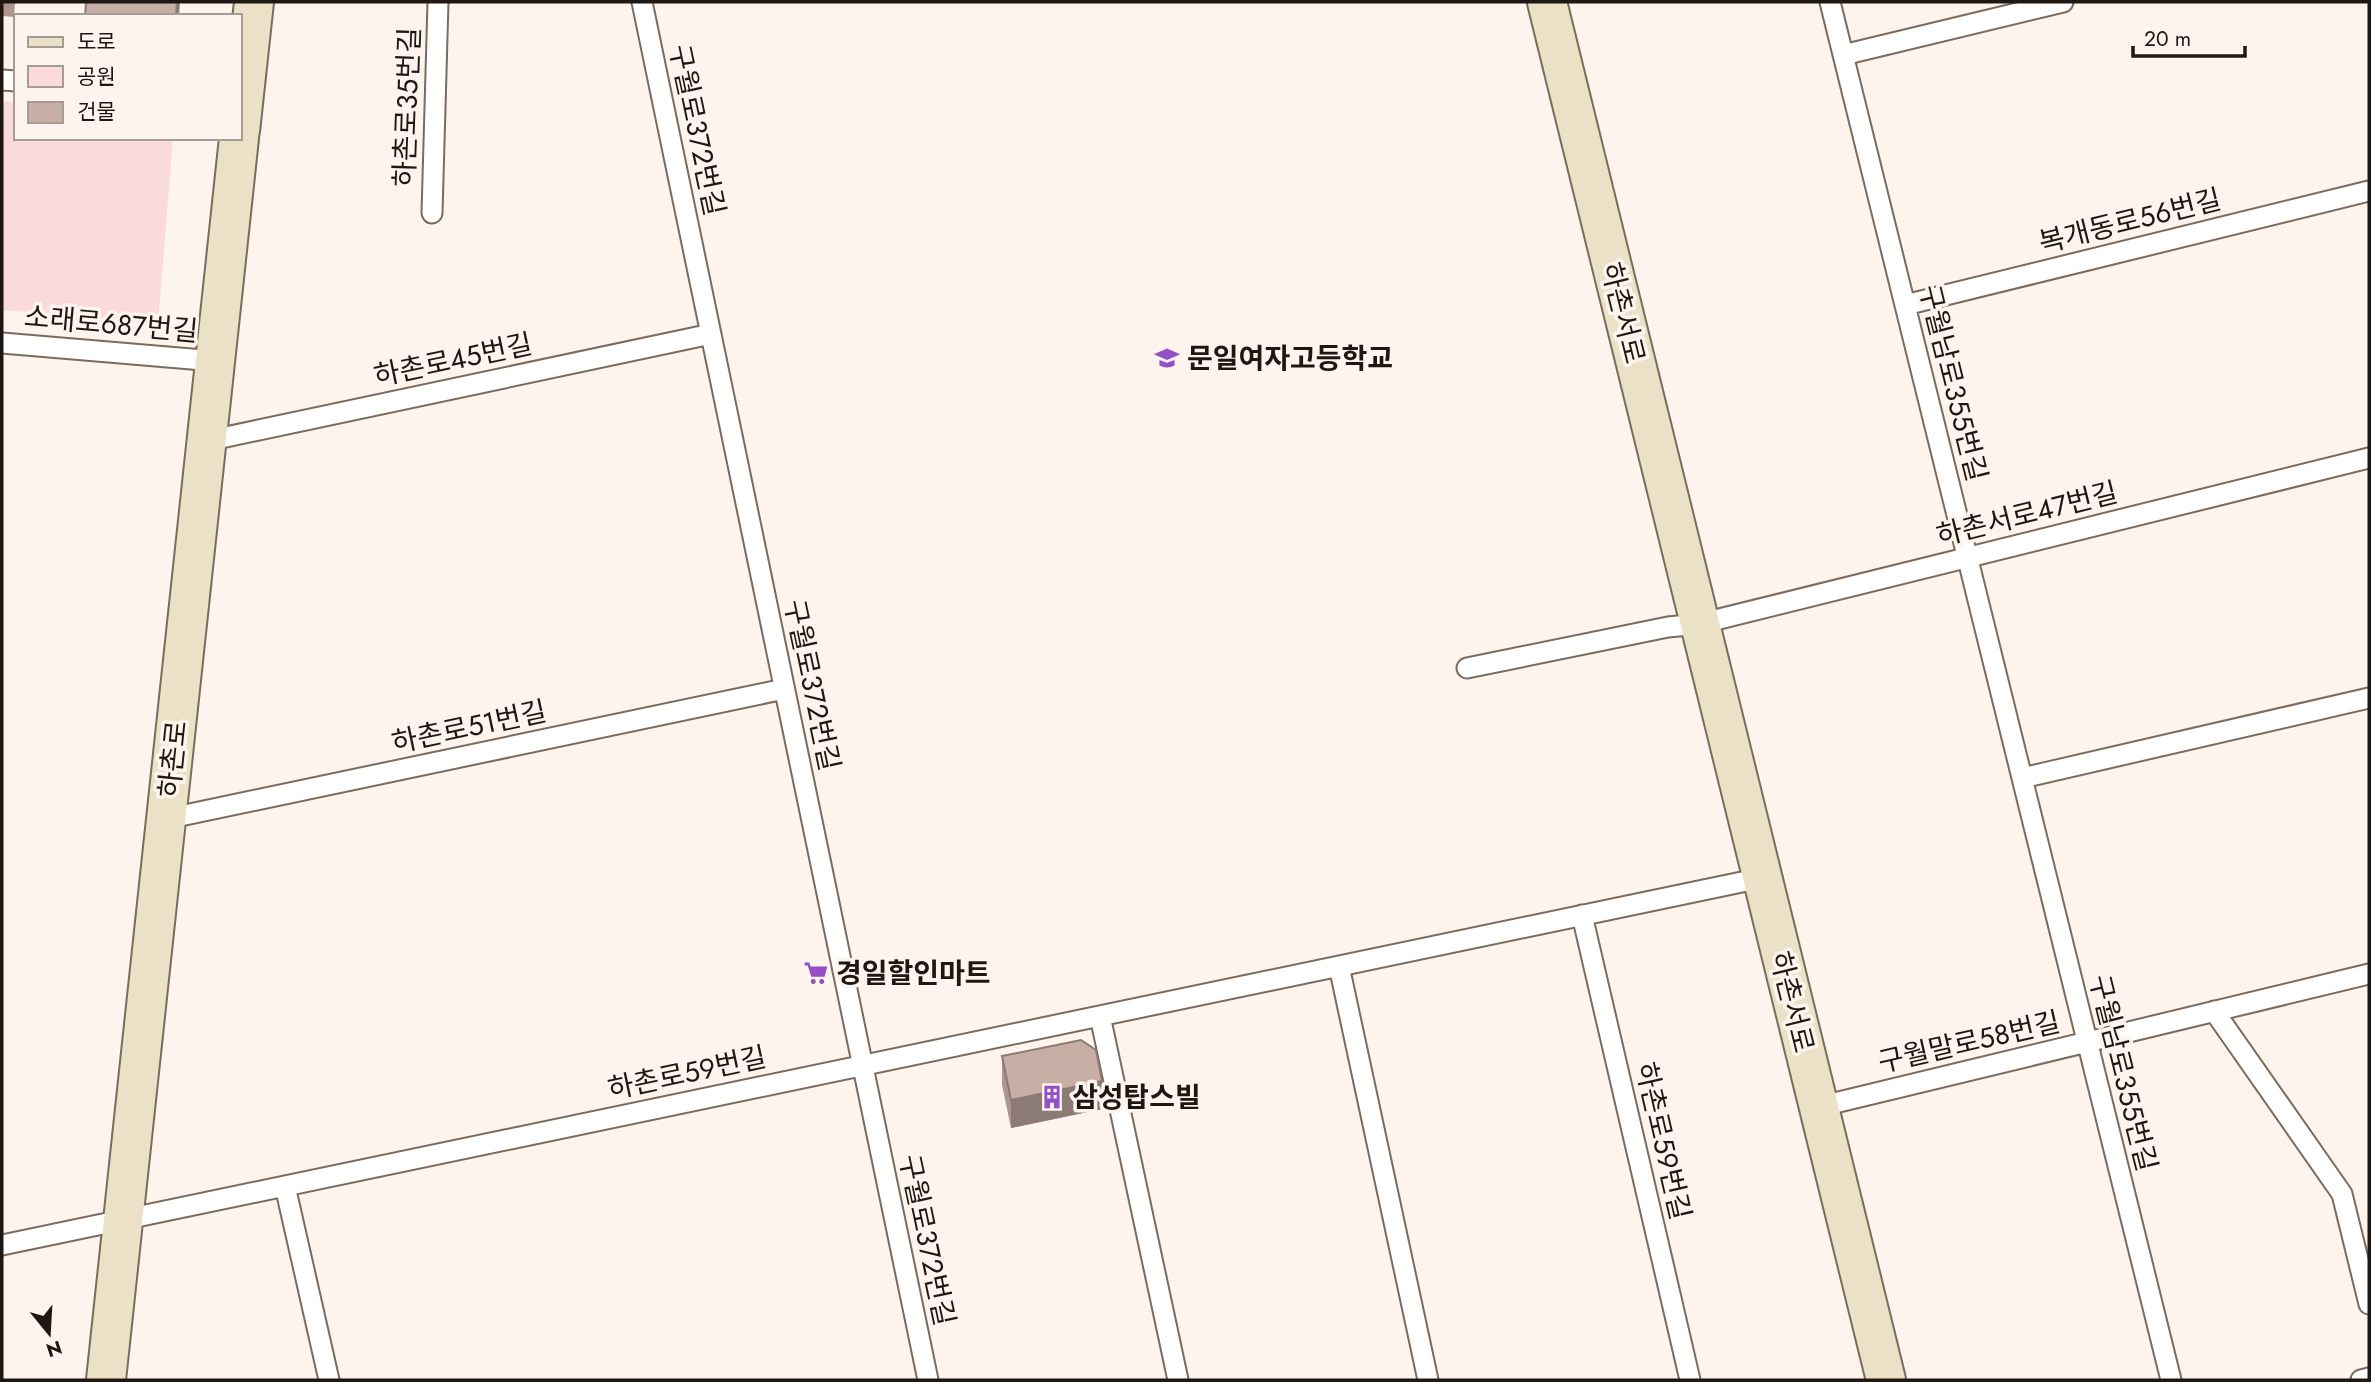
<svg xmlns="http://www.w3.org/2000/svg" width="2371" height="1382" font-family="Jost,'Noto Sans KR',sans-serif">
<style>
.green{fill:#fbdada}
.lines{fill:none;stroke-linecap:round;stroke-linejoin:round}
.lane-casing{stroke:#7c6b5c;stroke-width:23}
.secondary-casing{stroke:#7c6b5c;stroke-width:42}
.lane{stroke:#fff;stroke-width:19}
.secondary{stroke:#ebe1c6;stroke-width:38}
.wall{fill:#ac968f}
.shaded-wall{fill:#8c7a74}
.building{fill:#c8afa6;stroke:#8c7a74;stroke-width:2}
.labels{text-anchor:middle;dominant-baseline:central;stroke-width:7;stroke-linejoin:round;paint-order:stroke}
.street-label{font-size:28px;fill:#1f1812;stroke:#fcf4ed}
.poi-label{font-size:28px;font-weight:bold;fill:#1f1812;stroke:#fcf4ed;text-anchor:start}
</style>
<rect width="100%" height="100%" fill="#fcf4ed"/>
<!-- green -->
<path class="green" d="M2 101 16 102V138H173L158 323 2 310Z"/>
<g class="lines">
<!-- lane casing -->
<g class="lane-casing">
<path id="lane" d="M642 2 928 1380
M1830 2 2171 1380
M1843 55 2063 2
M2 80 16 81
M432 213 438 2
M1905 305 2369 191
M2 343 215 361
M207 441 711 334
M1467 668 1668 627 1699 624 2369 458
M2022 778 2369 698
M166 819 784 689
M1582 915 1690 1380
M1339 966 1428 1380
M2214 1011 2342 1194 2369 1304
M1100 1016 1178 1380
M1818 1107 2369 974
M285 1186 329 1380
M2 1245 1761 878
M2361 1380 2369 1378"/>
</g>
<!-- secondary casing -->
<g class="secondary-casing">
<path id="secondary" d="M1547 2 1886 1380
M240 131 254 2
M106 1380 239 138"/>
</g>
<!-- lane -->
<use href="#lane" class="lane"/>
<!-- secondary -->
<use href="#secondary" class="secondary"/>
</g>
<!-- wall -->
<path class="wall" d="M2 2H15L14 17 2 16Z
M1002 1056 1102 1109 1011 1128 1002 1085Z"/>
<!-- shaded-wall -->
<path class="shaded-wall" d="M177 2H180L179 16H176Z
M1102 1081V1109L1011 1128V1100Z"/>
<!-- building -->
<path class="building" d="M86 2H177L176 16H85Z
M1081 1040 1096 1050 1102 1081 1011 1100 1002 1056Z"/>
<!-- icons -->
<defs>
<g id="school-bare" transform="scale(1.89)"><path d="M0-5L7-2L0 1L-7-2ZM-4 1L0 2.5L4 1V4Q0 6-4 4Z" fill="#934fc4" stroke="#fcf4ed" stroke-width="2.5" paint-order="stroke"/></g>
<g id="supermarket-bare" transform="scale(1.89)"><path d="M-6-5.5h2.5l.6 2H6L4.5 2H-2.5L-4.4-4H-6ZM-1.5 3.2a1.3 1.3 0 1 0 .1 0ZM3 3.2a1.3 1.3 0 1 0 .1 0Z" fill="#934fc4" stroke="#fcf4ed" stroke-width="2.5" paint-order="stroke"/></g>
<g id="building-bare" transform="scale(1.89)"><path d="M-4-6H4V6H1V3H-1V6H-4ZM-2.5-4.3h1.7v1.8h-1.7ZM.8-4.3h1.7v1.8H.8ZM-2.5-1h1.7V.8h-1.7ZM.8-1h1.7V.8H.8Z" fill="#934fc4" stroke="#fcf4ed" stroke-width="2.5" paint-order="stroke"/></g>
</defs>
<g fill-rule="evenodd">
<use href="#school-bare" x="1167" y="358"/>
<use href="#supermarket-bare" x="816" y="973"/>
<use href="#building-bare" x="1052" y="1097"/>
</g>
<g class="labels">
<!-- street labels -->
<g class="street-label">
<text transform="translate(407 107) rotate(-88)">하촌로35번길</text>
<text transform="translate(697 130) rotate(78)">구월로372번길</text>
<text transform="translate(2130 221) rotate(-14)">복개동로56번길</text>
<text transform="translate(1623 313) rotate(76)">하촌서로</text>
<text transform="translate(111 324) rotate(5)">소래로687번길</text>
<text transform="translate(453 360) rotate(-12)">하촌로45번길</text>
<text transform="translate(1953 383) rotate(76)">구월남로355번길</text>
<text transform="translate(2027 514) rotate(-14)">하촌서로47번길</text>
<text transform="translate(812 685) rotate(78)">구월로372번길</text>
<text transform="translate(469 727) rotate(-12)">하촌로51번길</text>
<text transform="translate(173 759) rotate(-84)">하촌로</text>
<text transform="translate(1792 1002) rotate(76)">하촌서로</text>
<text transform="translate(1969 1042) rotate(-13)">구월말로58번길</text>
<text transform="translate(687 1073) rotate(-12)">하촌로59번길</text>
<text transform="translate(2123 1073) rotate(76)">구월남로355번길</text>
<text transform="translate(1663 1141) rotate(77)">하촌로59번길</text>
<text transform="translate(927 1240) rotate(78)">구월로372번길</text>
</g>
<!-- poi labels -->
<g class="poi-label">
<text x="1187" y="358">문일여자고등학교</text>
<text x="836" y="973">경일할인마트</text>
<text x="1072" y="1097">삼성탑스빌</text>
</g>
</g>
<!-- border -->
<rect width="2371" height="1382" fill="none" stroke="#1f1812" stroke-width="7"/>
<!-- legend -->
<rect x="14" y="14" width="228" height="126" fill="#fcf4ed" stroke="#a49c95" stroke-width="2"/>
<rect x="28" y="37" width="35" height="10" fill="#ebe1c6" stroke="#a49c95" stroke-width="2"/>
<text x="77" y="49" font-size="21" fill="#1f1812">도로</text>
<rect x="28" y="66" width="35" height="21" fill="#fbdada" stroke="#a49c95" stroke-width="2"/>
<text x="77" y="84" font-size="21" fill="#1f1812">공원</text>
<rect x="28" y="102" width="35" height="21" fill="#c8afa6" stroke="#a49c95" stroke-width="2"/>
<text x="77" y="119" font-size="21" fill="#1f1812">건물</text>
<!-- north arrow -->
<g transform="translate(49 1333) rotate(162)" stroke="#fcf4ed" stroke-width="5" paint-order="stroke">
<path d="M0-5L12 26L0 18L-12 26Z" fill="#1f1812"/>
<text y="-10" font-size="19" font-weight="bold" text-anchor="middle" fill="#1f1812">N</text>
</g>
<!-- scale -->
<path d="M2133 46v10h112v-10" fill="none" stroke="#1f1812" stroke-width="3.5"/>
<text x="2144" y="46" font-size="21" fill="#1f1812" stroke="#fcf4ed" stroke-width="5" paint-order="stroke">20 m</text>
</svg>
